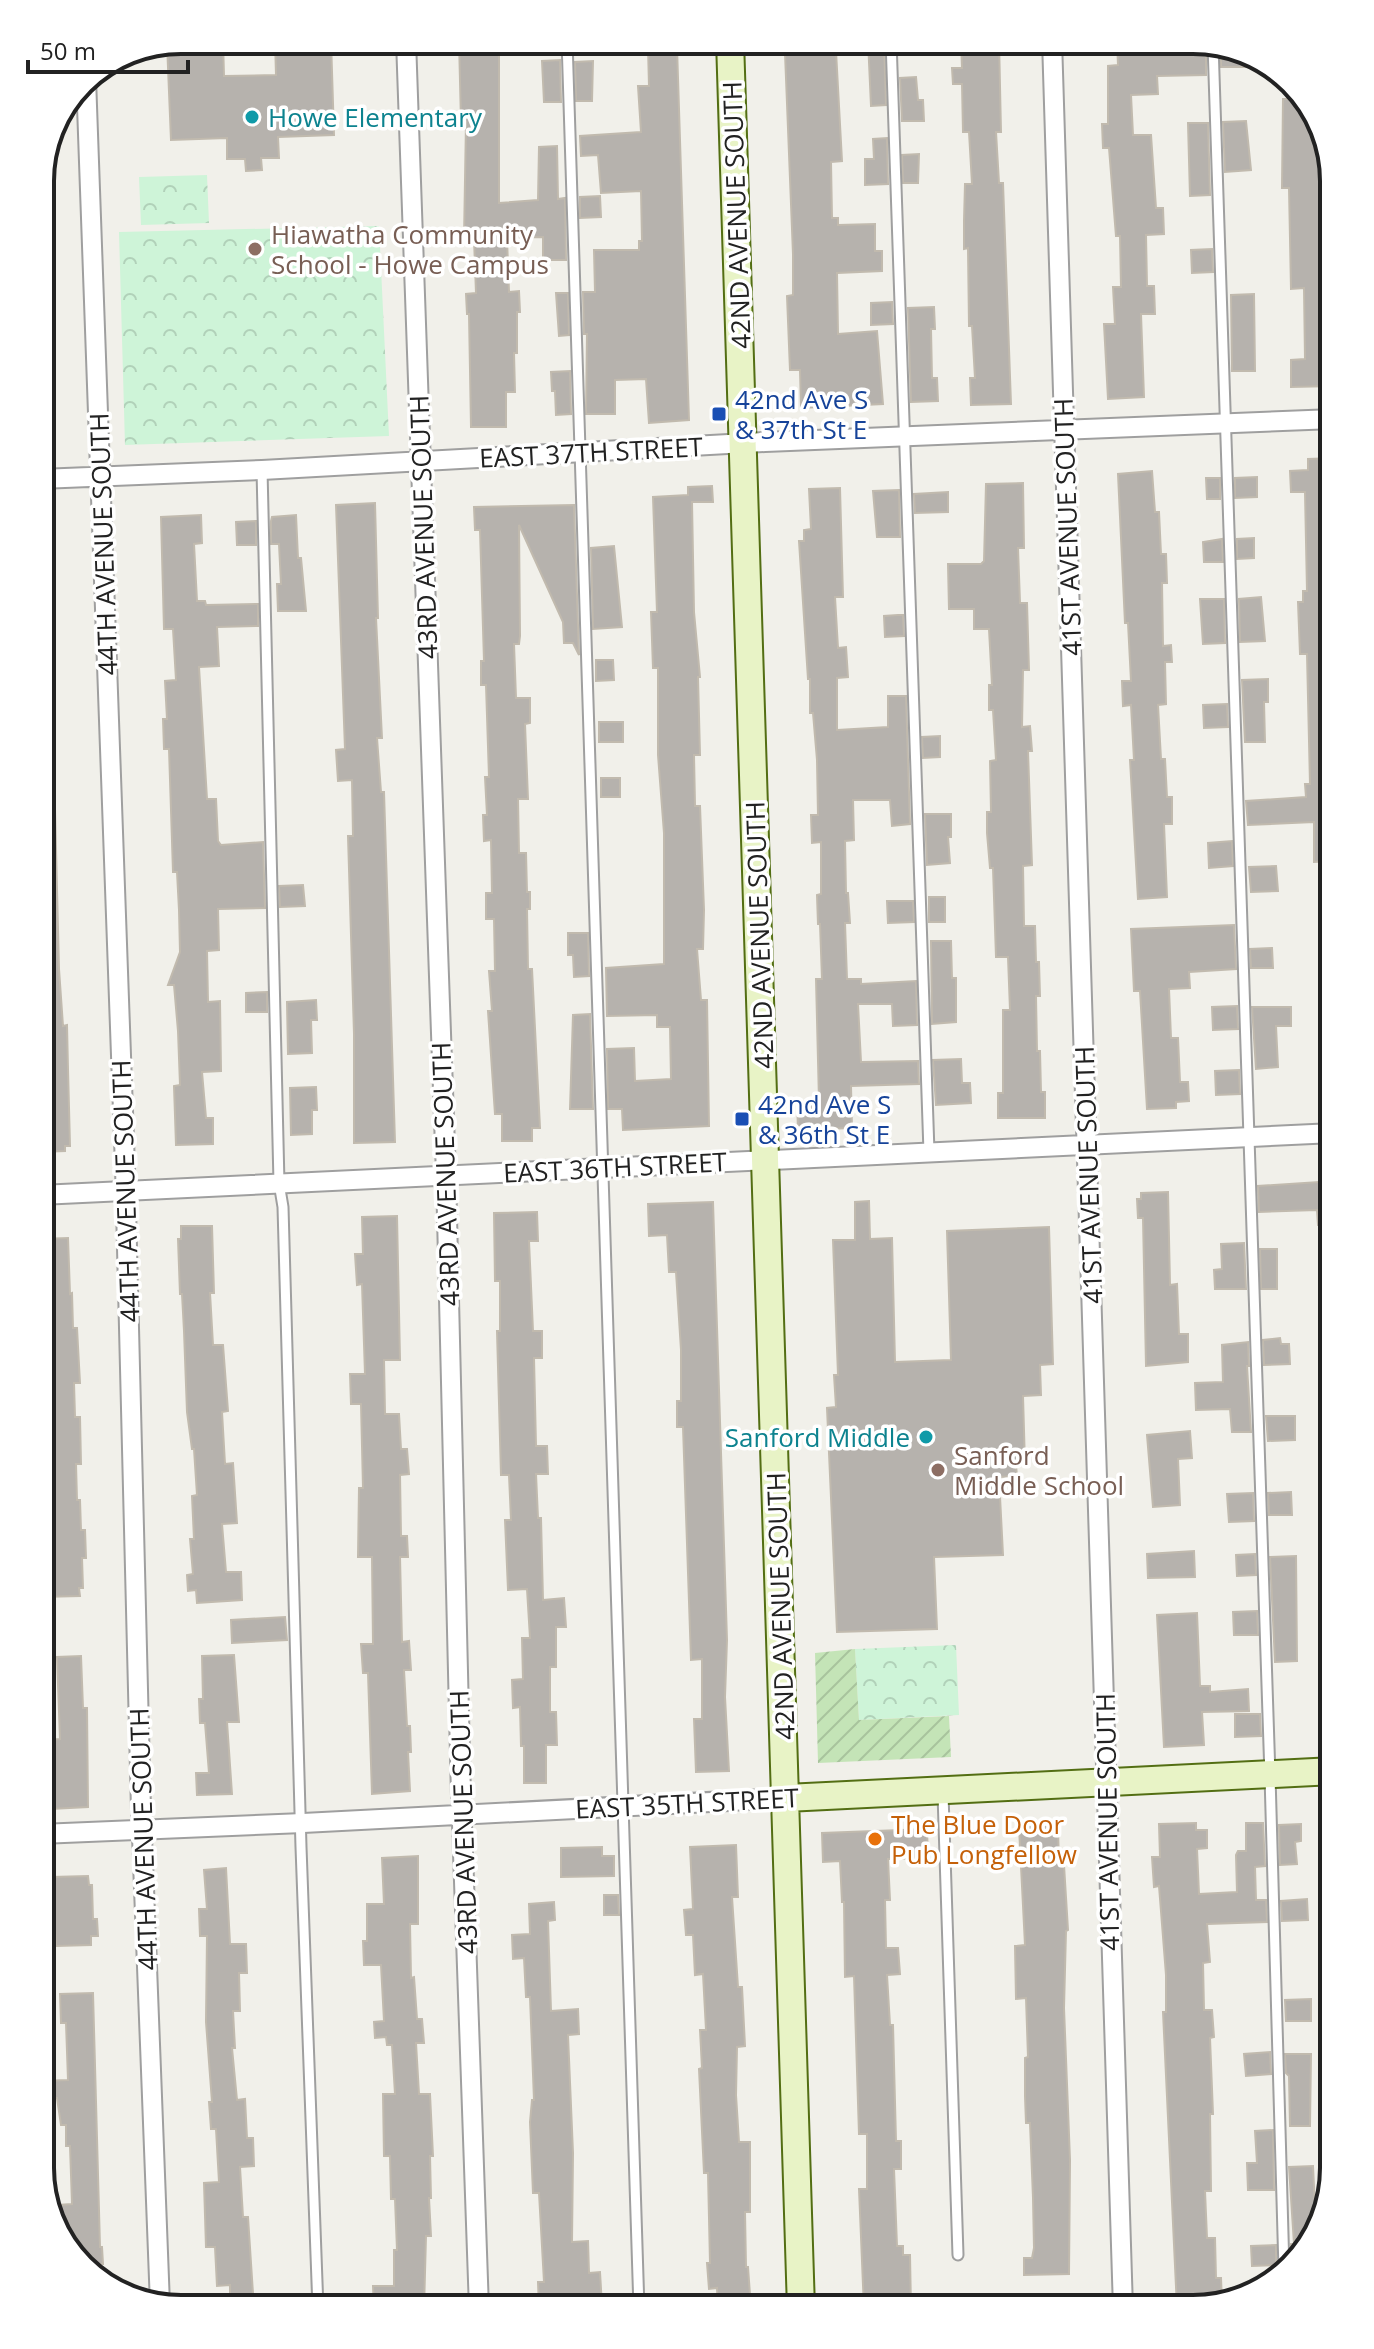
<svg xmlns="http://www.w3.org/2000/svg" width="1374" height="2349" font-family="'Open Sans',sans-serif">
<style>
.park{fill:url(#park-crowns)}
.garden{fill:url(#garden-furrows)}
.building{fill:#b6b2ad;stroke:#c1baae;stroke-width:2}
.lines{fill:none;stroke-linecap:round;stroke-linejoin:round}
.lane-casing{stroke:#9f9f9f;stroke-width:13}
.street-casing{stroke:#9f9f9f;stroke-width:22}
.secondary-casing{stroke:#536e13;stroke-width:30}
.lane{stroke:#fff;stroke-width:9}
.street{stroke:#fff;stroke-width:18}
.secondary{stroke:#e8f3c6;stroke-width:26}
.culture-dot{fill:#0f9aa8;stroke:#fff;stroke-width:3}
.education-dot{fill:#8d6e63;stroke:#fff;stroke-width:3}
.transit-dot{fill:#1a4fb4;stroke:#fff;stroke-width:3}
.food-dot{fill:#e8710a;stroke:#fff;stroke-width:3}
.labels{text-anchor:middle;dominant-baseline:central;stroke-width:7;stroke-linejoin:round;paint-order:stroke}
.culture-label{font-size:26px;fill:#0d838f;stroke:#fff;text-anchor:start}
.street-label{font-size:26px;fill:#222;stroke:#fff}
.education-label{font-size:26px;fill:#785e54;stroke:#fff;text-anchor:start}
.transit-label{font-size:26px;fill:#164399;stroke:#fff;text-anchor:start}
.food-label{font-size:26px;fill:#c56008;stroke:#fff;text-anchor:start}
.rim{fill:none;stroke:#222;stroke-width:4}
</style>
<defs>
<pattern id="park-crowns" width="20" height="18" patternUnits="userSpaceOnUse" patternTransform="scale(2)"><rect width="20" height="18" fill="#cef4d8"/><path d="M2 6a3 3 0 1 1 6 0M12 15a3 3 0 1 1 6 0" fill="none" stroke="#b1d1b9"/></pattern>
<pattern id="garden-furrows" width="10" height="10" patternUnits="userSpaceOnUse" patternTransform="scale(2)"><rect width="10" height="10" fill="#c4e4b7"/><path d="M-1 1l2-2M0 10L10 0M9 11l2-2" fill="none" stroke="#a8c39d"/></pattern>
</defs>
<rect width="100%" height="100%" fill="#f1f0ea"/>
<!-- park -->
<path class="park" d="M207 175 209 223 141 225 139 177Z
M379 226 389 436 125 445 119 232Z
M956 1645 959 1715 859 1720 855 1649Z"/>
<!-- garden -->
<path class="garden" d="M855 1649 859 1720 949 1716 951 1757 818 1763 815 1653Z"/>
<!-- building -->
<path class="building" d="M181 40H223L224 76 276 75 275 40H331L334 135 278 137 279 158H261L262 170 246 171 245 159H227V138L171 140 167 43Z
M459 40H493L494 52 499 51V203L538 200 539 147 557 146 558 199 565 198 566 260H543V237L507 238 509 292 519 291 520 312H517V353H514L515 392H506V427H471L469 314H467L466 294 476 293 474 239H464L466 122H461Z
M868 40H884L886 105 871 106Z
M961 40H999L1001 132H996L999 183H1003L1011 404 971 405 970 378H975L972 326H969L968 248 964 249V221L965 184H972L969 132H963L962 84H953L952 68H962Z
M1117 40H1157V49L1193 48 1192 40 1206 41V75L1157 76 1158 94 1131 95 1133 135H1151L1156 208H1163L1164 234 1146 235 1147 286H1154L1155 314H1141L1144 397 1108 399 1104 324H1115L1113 287H1121L1120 236H1116L1109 148H1103L1102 124H1108V66L1118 65Z
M813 41 814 52 836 51 842 161 831 162 832 218H838V225L875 224V251H882V271L837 273 838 334 877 331 883 404 801 408 800 370H790L787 296 793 295V254L785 53H795V42Z
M1221 46 1272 64 1271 67H1221Z
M648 47H677L689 420 649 423 646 379 615 380V414H586L587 334H584L583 292H595L594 250H639V241H642L641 191 601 193 598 155 581 156 580 136 641 132 638 86H649Z
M560 60 561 102H544L542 61Z
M593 61 592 101H576L575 62Z
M916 77 918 100H923L924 121H902L900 78Z
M1287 82 1319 118V156H1327L1328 263 1333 262 1334 278V286L1329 287 1330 359H1333L1334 386 1291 387V360L1305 359 1304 288 1291 289 1289 188H1282L1283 99H1288Z
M1246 121 1251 170 1225 172 1223 122Z
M1188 123H1208L1210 195 1190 196Z
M887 138 888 184 865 185V159H874L873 139Z
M919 154 918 183H903L902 155Z
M600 196 601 217 580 218V197Z
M1212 249 1213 272 1192 273 1191 250Z
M556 293H568L569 335 559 336Z
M1254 294 1255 371H1232L1231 295Z
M892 302 893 324 871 325V303Z
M934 307 935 329H931L932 378H937L938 401 911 402 908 308Z
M570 371 571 414 556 415 555 391H552L551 372Z
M1334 458V861L1314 862V822L1248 825 1246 801 1306 797 1305 784H1310L1307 654H1300L1298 602H1303V591H1307L1305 492H1291L1290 471 1308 470V459Z
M1152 471 1155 512H1159L1161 554H1166L1167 583H1162L1163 646 1171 645 1172 662H1165L1166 704 1158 705 1161 759H1165L1167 797H1172V824H1164L1167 897 1138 899 1130 760H1134L1131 705 1123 706 1122 681H1131L1128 623H1125L1118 474Z
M1257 477V497L1235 498V478Z
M1206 478H1220V499H1207Z
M1023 483 1024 548H1018L1020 603H1027L1029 670H1023L1022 727 1030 726 1032 751H1028L1032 865 1023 866 1024 926H1035L1036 962H1039L1040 996H1036L1037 1051H1040L1041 1092H1045V1118H998V1093H1003V1010H1010L1008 957H996L993 868H990L987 833V812H991L990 761 996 760 993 710H989V685H992L989 629H974V609H949L948 564H981L984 561 986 484Z
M712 486 713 502H692L694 612 700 677H698L700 755H694L695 806H700L704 910 703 949H697L701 1000H707L709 1126 623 1130 622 1109H608L607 1049 634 1048 635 1081 671 1079 670 1027H657V1015L607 1016 606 968 664 964V833L658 755V668H653L651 612H657L653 497 688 495V487Z
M840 488 843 597H835L838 648 846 647 848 677 837 678V730L888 727V696H906L910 824 892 826 890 800H853L854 840 845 841 846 893H848L850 923H845L847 979H861V984L916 981 917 1025 893 1026 892 1004H858L861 1062 918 1061 919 1084 851 1086 852 1128 798 1130 797 1101H819L816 979H822L820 924H818L817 895 821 894V842L812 843 811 815H818L817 760 813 713H810V679H808L799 541H804V530L811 529 809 489Z
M899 490 900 537H877L873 491Z
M948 492V512L915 513 914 494Z
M375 503 378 618H376L382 738H377L381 792H384L395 1142 354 1143V1034L348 836H353L352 780 338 781 336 750 345 749 336 505Z
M574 505 579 655 573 643H564L563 622 519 525 520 636 519 644H514L516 698H530V723L525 724 528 799H518L519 853H526L527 892H530V909H527L528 969H532L540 1128H532V1141H502V1114H495L488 1011H492L489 971H495L494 919H486V893H492L491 840 484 841 483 815H487L485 777H489L486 685H481V661H484L480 530H475L474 507Z
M201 515 202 543 194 544 197 601H205L206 605 258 604V626L217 627 219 666 199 667 207 799H216L218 841 221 845 263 842 265 908 218 909 219 950 207 951 208 1002 220 1001 221 1071 202 1072 206 1118H213V1144L176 1145 174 1086 180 1085 178 1031 174 985H168L180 952 179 910 177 872H173L169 749H164L163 719H167L165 681 176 680 173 629H164L161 517Z
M296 515 298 558H301L306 611H278L277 584H281L279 544H271V521L272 517Z
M256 521V545H237L236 522Z
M1254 538V558L1237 559V539Z
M1222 539 1223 562H1204L1203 542Z
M614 546 622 627 593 629 591 548Z
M1261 597 1265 641 1240 642 1239 599Z
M1200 599H1224L1225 643 1203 644Z
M898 615H903L904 636 885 637 884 616Z
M596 660H613L614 680 596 681Z
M1268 679V702H1264L1265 742H1245L1242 680Z
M1227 704 1228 727 1204 728 1203 705Z
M599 722H623V742H599Z
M940 736V757L923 758 922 737Z
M601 778H620V797H601Z
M40 809H55L59 969 63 1026 67 1025 68 1069 70 1146H65V1151L40 1152Z
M925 814H951V837H948L950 863 927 865Z
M1232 841 1233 866 1209 868 1208 843Z
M1276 866 1278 891 1251 892 1249 867Z
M303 885 305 906 280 907 279 886Z
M929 897H945V922H929Z
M887 901H913L914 922 888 923Z
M1234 925 1236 969 1189 972 1190 988 1169 989 1171 1038H1178L1180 1082H1188L1189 1101 1176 1102V1108L1147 1109 1140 991H1134L1131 929Z
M568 933H588L589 976 574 977 573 955H568Z
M931 941H951L952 978H956V1022L932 1024Z
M1272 948 1273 968H1251L1250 949Z
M267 992V1012H246V993Z
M316 1000 317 1020H311L312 1053 288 1054 287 1002Z
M1237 1006 1238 1029 1213 1030 1212 1007Z
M1252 1007H1291V1026H1276L1278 1067 1256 1069Z
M590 1014 593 1109H570L573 1015Z
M961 1059 962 1083H970L971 1103 936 1105 933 1060Z
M1239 1070 1240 1094 1216 1095 1215 1071Z
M316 1087 317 1110H312V1134L291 1135 290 1088Z
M1334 1181V1224L1318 1225 1317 1210 1259 1212 1258 1186Z
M1168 1192 1170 1285 1177 1284 1179 1334H1188V1362L1146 1366 1143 1218H1138L1137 1199H1141V1193Z
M869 1201 870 1239 892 1238 895 1362 951 1360 947 1231 1049 1227 1053 1364 1040 1365 1041 1395 1023 1396 1025 1465H1016L1017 1476 999 1477 1003 1555 934 1557 937 1629 837 1632 827 1408 836 1407 834 1375H838L833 1240H855V1202Z
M713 1202 727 1640 725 1697 729 1771 696 1772 694 1719H702V1659L691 1660 683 1427H677V1401H681V1350L676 1272H669L667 1235 649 1236 648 1204Z
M537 1212 538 1241H529L533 1331H542V1358H534L536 1446H547L548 1474H536L538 1518H541L543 1600 564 1598 566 1627H556V1667H550V1712H556L557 1745H546V1783H524V1746H521L520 1707 513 1708 512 1680 523 1679 522 1638H530L527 1589 508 1590 505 1520H511L509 1475H501L497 1331H500V1281H495L494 1213Z
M397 1216 400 1360H384L385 1414H399L401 1449H407L409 1474 400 1475 401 1536H407L408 1557H400L402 1642 409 1641 411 1670H404L407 1726H410L411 1752H408L410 1791 372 1794 368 1673H363L361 1644H373L372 1557H358L359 1488H363L361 1404H351L350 1374H365L362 1284 357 1285 355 1254H363L362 1217Z
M181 1226H212L214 1293H210L213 1345H223L228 1411 222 1412 225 1464 233 1463 237 1523 222 1524 226 1572H241L242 1600 197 1603 196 1590 188 1591 187 1575 193 1574 190 1539H194L192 1496 197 1495 194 1449H192L187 1412 184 1331 182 1294H180L178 1239H181Z
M68 1238 70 1294 72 1293 73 1328H77L79 1365 80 1383H74L75 1417H80L81 1464H76L77 1500H80L81 1530H85L86 1558H82L83 1588H79L80 1596 40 1597V1559H48L47 1531H54L47 1409H52L50 1350H41L40 1239Z
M1244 1243 1246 1289H1215L1214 1270 1222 1269 1221 1244Z
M1260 1249H1277V1289H1261Z
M1280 1338 1281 1344H1289L1290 1364 1264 1365 1263 1340Z
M1248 1342 1249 1366H1247L1251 1432H1232L1230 1409 1196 1410 1195 1383 1223 1382 1222 1345Z
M1266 1416H1295V1440L1268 1441Z
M1190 1431 1192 1458 1178 1459 1180 1505 1153 1507 1147 1435Z
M1291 1492 1292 1515H1269L1268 1493Z
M1253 1493 1254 1521 1229 1522 1227 1494Z
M1194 1551 1195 1577 1148 1578 1147 1554Z
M1255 1554 1256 1575 1237 1576 1236 1555Z
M1296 1556 1297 1661 1275 1662 1270 1557Z
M1257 1611 1258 1635H1234L1233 1612Z
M1197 1613 1200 1686H1210V1692L1248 1689 1249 1711 1202 1712 1204 1745 1164 1747 1157 1615Z
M285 1617 287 1640 232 1643 231 1620Z
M234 1655 239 1722H227L232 1794 197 1795 196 1773H209L205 1723H200L199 1699H203L202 1656Z
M81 1656 83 1708H87L88 1807 51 1809 50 1804 40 1805V1776L46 1775 45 1740 60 1739 57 1657Z
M1235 1714H1260L1261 1736 1235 1737Z
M1196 1823V1830H1207V1848L1197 1849 1199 1894 1237 1892 1236 1855 1238 1851H1246V1823H1263L1265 1866 1255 1867 1256 1900H1266L1267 1922 1207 1924 1210 1962 1203 1963 1204 2010H1212L1214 2037 1210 2038 1213 2114H1210L1211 2191H1205L1207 2238H1215L1216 2278H1221L1222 2302 1202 2307 1177 2308 1163 2012H1166V1975L1159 1886 1154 1887 1152 1857H1160L1159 1824Z
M1301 1824V1841L1295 1842 1297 1864 1280 1865 1279 1825Z
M1019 1827H1058L1059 1865H1064L1068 1930 1066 1931 1064 2008 1070 2160 1069 2274 1024 2275V2258H1032L1034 2248 1033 2198 1030 2123H1026L1025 2096V2058L1028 2057 1026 1998 1016 1999 1015 1946 1025 1945Z
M927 1829 928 1858 888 1859 890 1900H885L886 1948H898L900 1974 887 1975 890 2025H893L896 2141H901V2169H894L897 2246H903V2255H910L911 2309H864L859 2189H867V2134H859L854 1976 845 1977 844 1902H842L840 1861 823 1862 822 1833Z
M736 1845 738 1897H732L738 1987H742L745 2046 737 2047 736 2095 739 2142H750V2212H745L746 2267H748L751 2309H718L717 2288 709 2289 707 2263H710L708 2173H704L699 2069 702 2068 700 2030H706L703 1974 695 1975 693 1935H686L684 1910 693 1909 690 1847Z
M602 1847V1856H614V1876L561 1877V1848Z
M418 1856V1924H410L411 1978 414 1977 417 2019H422L424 2043H416L419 2094H430L433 2156H430L431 2198H429L431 2236H426L424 2309H374L373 2286H394V2250H397L395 2199H391L390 2156H384L383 2094H395L392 2045H387L386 2037 375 2038 374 2022 384 2021 381 1965H364L363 1941H367V1904H384L382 1858Z
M226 1868 230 1944H246L247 1973H239L240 2011H233L235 2048H232L237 2100 245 2099 247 2138H253L254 2166 240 2167 243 2217H248L254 2309H230V2285L217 2286 215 2247H206L204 2183 219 2182 216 2129H211L209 2102H212L206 2022 207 1936H200L199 1909H207L204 1870Z
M88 1876 89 1885H92L93 1919H97L98 1936H91V1945L56 1946 52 1877Z
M604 1895H618L619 1915H604Z
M1307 1899 1308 1920 1282 1921 1281 1901Z
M554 1902 555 1920 548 1921 551 2011 578 2009 579 2034 568 2035 573 2153 572 2242 588 2241 589 2273 600 2272 602 2306 539 2309 538 2282H544L539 2193H533L530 2122 532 2100H534L530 1997H526L524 1958 513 1959 512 1935 530 1934 529 1904Z
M93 1993 100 2247H102L103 2264H98V2281L59 2236 58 2205 72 2204 70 2146H66V2125H61L57 2098H42L41 2081 68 2080 66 2023H61L60 1994Z
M1311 1999V2021H1286L1285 2000Z
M1270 2052 1271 2074 1246 2076 1244 2054Z
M1285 2054H1311L1310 2126H1290L1289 2076 1286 2073Z
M1273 2130 1274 2190H1248L1247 2163H1257L1255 2131Z
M1313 2166 1316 2228 1311 2246 1291 2263V2244H1294L1289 2167Z
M1276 2245V2265L1252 2266 1251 2246Z"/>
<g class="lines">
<!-- lane casing -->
<g class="lane-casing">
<path id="lane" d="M567 40 639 2309
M891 40 929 1152
M1213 44 1270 1776 1284 2270
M262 470 279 1183 283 1207 301 1847 318 2309
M943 1794 958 2255"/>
</g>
<!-- street casing -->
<g class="street-casing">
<path id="street" d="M406 40 446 1175 461 1796 479 2309
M1052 40 1123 2309
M86 78 125 1167 141 1810 160 2305
M40 479 262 470 765 442 1334 419
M40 1195 1334 1133
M40 1834 303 1823 786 1798"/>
</g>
<!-- secondary casing -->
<g class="secondary-casing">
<path id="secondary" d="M730 40 801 2309
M786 1798 1334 1771"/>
</g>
<!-- lane -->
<use href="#lane" class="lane"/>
<!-- street -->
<use href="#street" class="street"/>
<!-- secondary -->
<use href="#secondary" class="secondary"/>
</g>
<!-- markers -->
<g class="culture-dot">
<circle cx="252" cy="117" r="8"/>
<circle cx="926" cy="1437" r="8"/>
</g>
<g class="education-dot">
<circle cx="255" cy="249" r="8"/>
<circle cx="938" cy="1470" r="8"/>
</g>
<g class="transit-dot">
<rect x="711" y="406" width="16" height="16" rx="4"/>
<rect x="734" y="1111" width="16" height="16" rx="4"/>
</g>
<circle class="food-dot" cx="875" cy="1839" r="8"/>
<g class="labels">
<!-- culture labels -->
<g class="culture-label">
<text x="268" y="117">Howe Elementary</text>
<text x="910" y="1437" text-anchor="end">Sanford Middle</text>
</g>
<!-- street labels -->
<g class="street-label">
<text transform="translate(736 215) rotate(-92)">42ND AVENUE SOUTH</text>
<text transform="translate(591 452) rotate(-3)">EAST 37TH STREET</text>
<text transform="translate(423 527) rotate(-92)">43RD AVENUE SOUTH</text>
<text transform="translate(1067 527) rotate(-92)">41ST AVENUE SOUTH</text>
<text transform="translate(103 544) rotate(-92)">44TH AVENUE SOUTH</text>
<text transform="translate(759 935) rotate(-92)">42ND AVENUE SOUTH</text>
<text transform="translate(615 1167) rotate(-3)">EAST 36TH STREET</text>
<text transform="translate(445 1174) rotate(-92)">43RD AVENUE SOUTH</text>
<text transform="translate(1088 1175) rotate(-92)">41ST AVENUE SOUTH</text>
<text transform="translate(125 1191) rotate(-92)">44TH AVENUE SOUTH</text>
<text transform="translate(780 1606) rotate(-92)">42ND AVENUE SOUTH</text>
<text transform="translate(687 1803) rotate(-3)">EAST 35TH STREET</text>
<text transform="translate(463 1822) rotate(-92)">43RD AVENUE SOUTH</text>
<text transform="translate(1107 1822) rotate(-91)">41ST AVENUE SOUTH</text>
<text transform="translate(143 1839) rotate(-92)">44TH AVENUE SOUTH</text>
</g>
<!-- education labels -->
<g class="education-label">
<text x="271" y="234">Hiawatha Community<tspan x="271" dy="30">School - Howe Campus</tspan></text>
<text x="954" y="1455">Sanford<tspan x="954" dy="30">Middle School</tspan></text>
</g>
<!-- transit labels -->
<g class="transit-label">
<text x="735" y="399">42nd Ave S<tspan x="735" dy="30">&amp; 37th St E</tspan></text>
<text x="758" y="1104">42nd Ave S<tspan x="758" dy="30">&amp; 36th St E</tspan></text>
</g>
<!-- food labels -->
<g class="food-label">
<text x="891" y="1824">The Blue Door<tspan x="891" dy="30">Pub Longfellow</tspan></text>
</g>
</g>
<!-- crop -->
<path d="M0 0H1374V2349H0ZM181 54H1193A127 127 0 0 1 1320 181V2168A127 127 0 0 1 1193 2295H181A127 127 0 0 1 54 2168V181A127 127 0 0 1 181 54Z" fill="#fff" fill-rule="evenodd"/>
<path class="rim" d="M181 54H1193A127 127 0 0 1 1320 181V2168A127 127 0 0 1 1193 2295H181A127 127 0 0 1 54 2168V181A127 127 0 0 1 181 54Z"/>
<!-- scale -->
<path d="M28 60v12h160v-12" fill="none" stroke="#222222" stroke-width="4"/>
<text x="40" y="60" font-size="24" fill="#222222" stroke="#ffffff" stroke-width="6" paint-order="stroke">50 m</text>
</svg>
